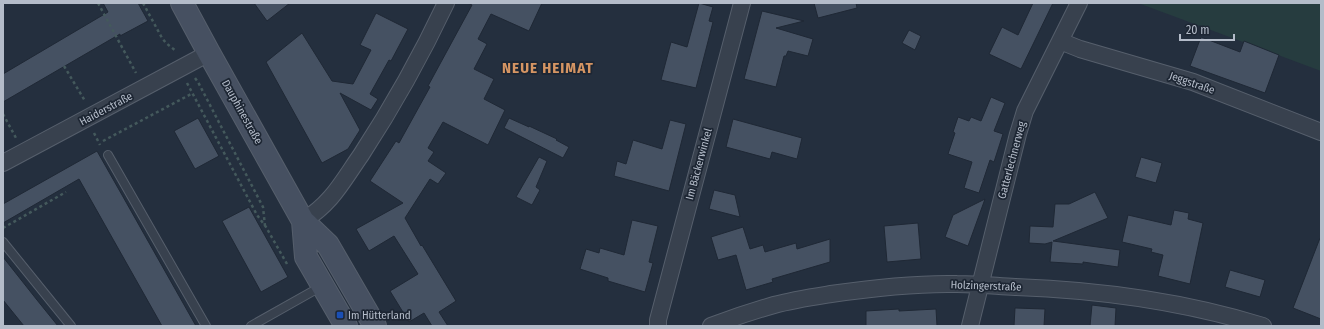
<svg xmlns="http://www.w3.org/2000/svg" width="1324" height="329" font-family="'Fira Sans Condensed',sans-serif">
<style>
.green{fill:#263c3f}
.building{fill:#455162;stroke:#1f2835}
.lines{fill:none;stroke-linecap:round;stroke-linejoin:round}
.lane-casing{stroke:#565f6c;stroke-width:10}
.street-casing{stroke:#565f6c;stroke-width:18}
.secondary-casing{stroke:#565f6c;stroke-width:24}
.path{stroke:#44595c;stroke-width:2.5;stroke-dasharray:3 3;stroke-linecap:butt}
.lane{stroke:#38414e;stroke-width:8}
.street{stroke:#38414e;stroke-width:16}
.secondary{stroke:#465061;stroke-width:22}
.transit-dot{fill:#1a4fb4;stroke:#1d2633;stroke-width:1.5}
.labels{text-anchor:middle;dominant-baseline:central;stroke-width:3.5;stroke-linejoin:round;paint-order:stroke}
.street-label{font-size:11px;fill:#b4bcc9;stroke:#1d2633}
.poi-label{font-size:11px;fill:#b4bcc9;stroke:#1d2633;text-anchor:start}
.district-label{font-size:15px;font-weight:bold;letter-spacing:1px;fill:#d59563;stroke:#1d2633}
</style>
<rect width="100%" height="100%" fill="#242f3e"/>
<!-- green -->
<path class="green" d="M1138 3H1321V71Z"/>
<!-- building -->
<path class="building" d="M103 3H138L148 21 120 36V34L3 102V74L108 12Z
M254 3H290L267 21Z
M467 3H542L529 31 491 14 478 39 487 44 474 69 494 79 484 99 505 110 488 145 443 122 428 148 434 152 428 161 446 173 438 184 430 179 405 218 421 246 422 245 456 301 439 312 448 326H432L424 313 409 322 390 291 418 274 394 236 369 251 356 229 403 203 370 181 396 141 399 143 430 87 428 86 472 5Z
M699 3 713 7 709 21 713 22 696 88 661 80 671 42 687 47Z
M814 3H856L857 8 818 18Z
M1033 3H1053L1021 69 989 54 1002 27 1018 35Z
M762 11 804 21 776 28 813 39 808 56 788 51 786 56H784L776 87 744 79Z
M376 13 408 29 391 61 389 60 370 94 378 99 371 110 340 93 360 130 348 149 322 163 266 62 302 33 332 81 353 84 371 50 360 45Z
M909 30 921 36 915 50 902 43Z
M1201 37 1240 52 1244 41 1279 55 1265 93 1190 66Z
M991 97 1005 103 994 131 1003 134 994 162 990 160 979 193 964 188 972 162 948 154 955 133 953 132 958 117 969 121 971 117 981 121Z
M198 118 219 156 195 169 174 131Z
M509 118 529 127V126L557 139 556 140 569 147 563 158 504 128Z
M733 119 802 138 797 159 772 152 770 159 726 147Z
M670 120 686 124 669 191 614 176 617 161 626 164 633 140 662 149Z
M97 151 122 195 196 326H162L79 179 3 223V204Z
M539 157 547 161 536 187 540 190 532 205 516 197Z
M1141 157 1162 163 1156 183 1135 177Z
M714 190 735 195 740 217 709 209Z
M1095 192 1108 218 1053 241 1120 250 1118 267 1083 262V264L1050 262 1052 242 1045 244 1029 243 1030 226 1053 227 1055 204H1069Z
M985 199 968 246 945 237 953 215Z
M249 207 288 277 261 292 222 221Z
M1174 210 1189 213 1188 219 1203 223 1190 284 1158 276 1163 255 1151 252 1152 249 1122 242 1128 215 1171 225Z
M632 220 658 226 649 262 653 263 645 292 608 281V278L580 269 586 249 599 253 600 248 624 255Z
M918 223 921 259 887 262 884 226Z
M743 227 750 249 763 245 765 252 796 243 797 249 830 239V262L772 279 773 282 746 290 736 255 718 260 711 237Z
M1320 238 1321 239V319L1293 308Z
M3 257 37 300 58 326H24L3 300Z
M1230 270 1265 280 1260 297 1225 287Z
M1092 305 1116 308 1115 326H1090Z
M1015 308 1045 309 1044 326H1014Z
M899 309V311L936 309 937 326H866V311Z"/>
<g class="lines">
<!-- lane casing -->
<g class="lane-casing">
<path id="lane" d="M108 155 206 326
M3 242 71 326
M251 326 322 286"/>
</g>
<!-- street casing -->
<g class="street-casing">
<path id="street" d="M1060 41 1080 49 1193 82 1321 132
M3 163 209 53
M303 221C332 203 342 182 361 155 393 106 421 56 446 3
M658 326V320L742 3
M711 326C732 318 753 311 774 305 792 300 812 297 831 294 872 288 915 283 957 284 977 284 996 286 1015 287 1099 290 1182 301 1263 326
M970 326 1018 134 1025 111 1079 3"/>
</g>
<!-- secondary casing -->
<g class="secondary-casing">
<path id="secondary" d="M182 3 209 53 303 221 328 245 375 326
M303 221 306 257 346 326"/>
</g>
<!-- path -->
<path class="path" d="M98 3 136 73
M143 3 162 38 166 43 176 51
M64 66 85 101
M195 78 198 82 263 207 265 226
M187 83 257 215 266 227 287 264
M3 114 16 138
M94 133 100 145
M103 141 193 93
M3 228 66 192"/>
<!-- lane -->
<use href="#lane" class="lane"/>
<!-- street -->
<use href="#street" class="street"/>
<!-- secondary -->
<use href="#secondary" class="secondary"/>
</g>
<!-- markers -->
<rect class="transit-dot" x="336" y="311" width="8" height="8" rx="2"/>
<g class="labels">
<!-- street labels -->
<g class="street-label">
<text transform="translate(1192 83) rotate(19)">Jeggstraße</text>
<text transform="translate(106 109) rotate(-28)">Haiderstraße</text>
<text transform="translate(242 112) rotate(61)">Dauphinestraße</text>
<text transform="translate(1012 160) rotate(-75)">Gatterlechnerweg</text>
<text transform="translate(699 164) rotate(-75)">Im Bäckerwinkel</text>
<text transform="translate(986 286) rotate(2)">Holzingerstraße</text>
</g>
<!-- poi labels -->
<g class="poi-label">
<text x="348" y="315">Im Hütterland</text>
</g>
<!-- district labels -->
<g class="district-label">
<text x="548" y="68">NEUE HEIMAT</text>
</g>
</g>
<!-- border -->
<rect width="1324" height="329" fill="none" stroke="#b4bcc9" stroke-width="8"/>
<!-- scale -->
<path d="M1180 34v6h54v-6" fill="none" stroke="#b4bcc9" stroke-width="2"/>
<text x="1186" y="34" font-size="12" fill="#b4bcc9" stroke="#1d2633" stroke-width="3" paint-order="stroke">20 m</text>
</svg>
